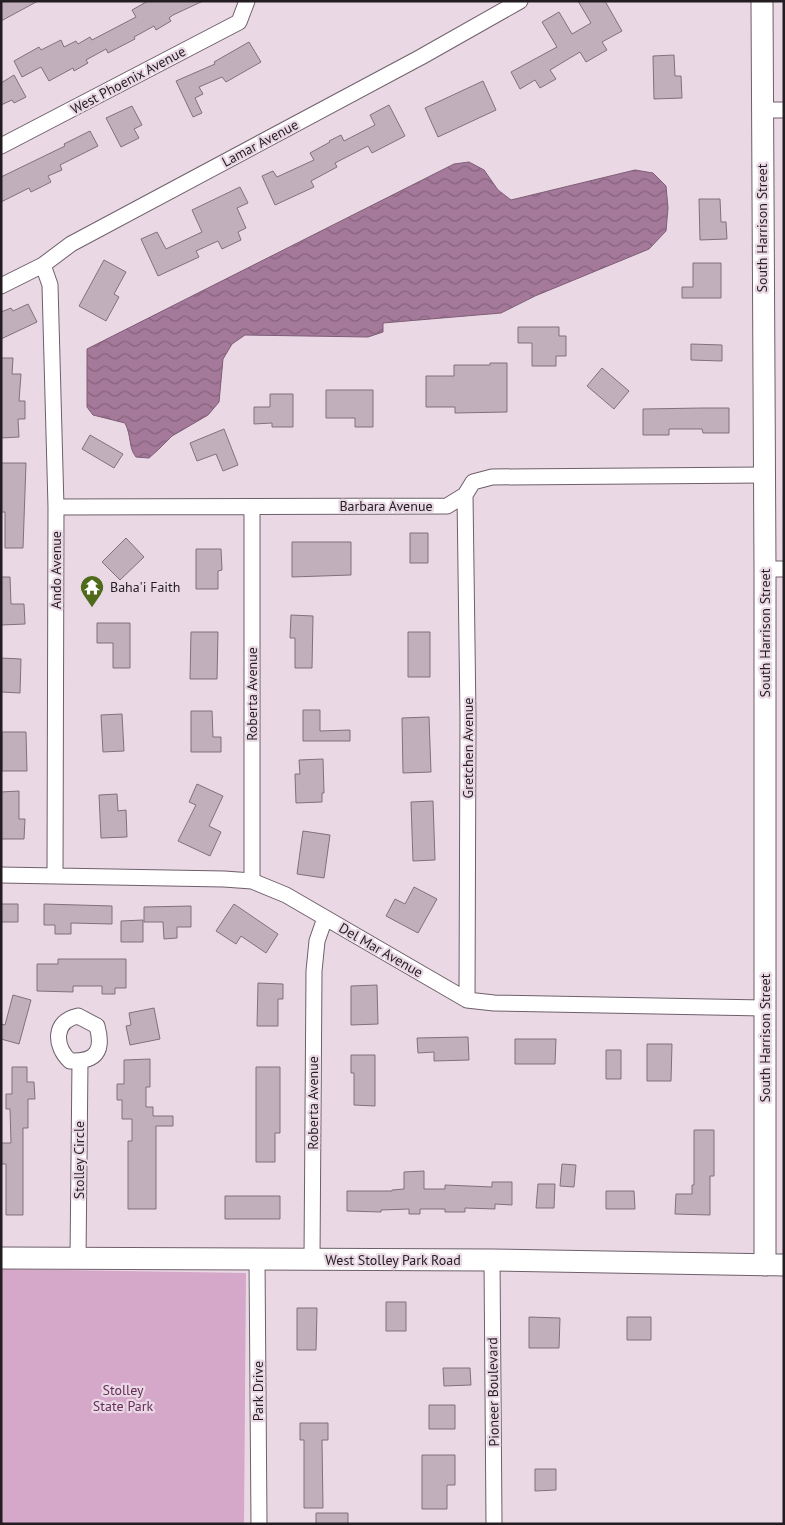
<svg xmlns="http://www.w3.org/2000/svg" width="785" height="1525" font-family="'PT Sans',sans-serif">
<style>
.park{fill:#d5a7c9}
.water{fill:url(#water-waves);stroke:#7e5d76}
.building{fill:#c1b0bc;stroke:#81717c}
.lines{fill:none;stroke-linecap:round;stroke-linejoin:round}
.minor-casing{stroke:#6e5f6a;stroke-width:17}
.secondary-casing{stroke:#6e5f6a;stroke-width:23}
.minor{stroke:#fff;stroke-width:15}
.secondary{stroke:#fff;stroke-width:21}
.labels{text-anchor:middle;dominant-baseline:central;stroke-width:4.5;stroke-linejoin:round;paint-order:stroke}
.street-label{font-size:14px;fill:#231d21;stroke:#ead9e5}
.poi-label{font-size:14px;fill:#231d21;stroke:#ead9e5;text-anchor:start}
.park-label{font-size:14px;fill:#652d5a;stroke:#ead9e5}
</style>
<defs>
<pattern id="water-waves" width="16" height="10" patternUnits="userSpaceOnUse" patternTransform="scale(1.25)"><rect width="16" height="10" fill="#a5799a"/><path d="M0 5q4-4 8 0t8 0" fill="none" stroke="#86637d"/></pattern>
</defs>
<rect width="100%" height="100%" fill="#ead9e5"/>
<!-- park -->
<path class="park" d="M1 1269 246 1273 244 1524H1Z"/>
<!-- water -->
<path class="water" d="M469 162 484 170 498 190 511 200 635 170 653 173 666 186 668 208 666 231 649 249 535 296 501 313 383 323V332L368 337 245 335 232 344 223 359 219 402 208 415 172 436 159 449 149 458 136 457C128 447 132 437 125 423L93 415 87 407V349L454 164Z"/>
<!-- building -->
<path class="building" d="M1 1H38L1 21Z
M148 1H203L173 15 169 18 171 21 156 30 154 26 134 37 135 39 108 53 106 49 86 60 88 63 74 71 73 68 49 81 41 67 22 77 14 61 39 47 41 50 61 40 64 47 76 41 78 44 90 37 92 40 136 17 132 10Z
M578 1H605L622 31 602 42 607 50 586 62 580 52 550 70 556 79 540 88 535 80 520 89 511 72 557 47 542 22 559 12 572 34 591 23Z
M249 42 261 62 226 82 222 77 199 87 203 94 195 98 202 113 193 117 176 81 215 64 214 62Z
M674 55 675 76H681L682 98 654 99 653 56Z
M14 75 26 97 14 103 12 100 1 105V83Z
M483 81 496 110 438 137 425 108Z
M389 105 405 136 372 153 368 146 335 163 337 167 311 181 314 187 275 205 262 176 273 171 277 177 314 160 310 153 330 142 329 141 341 135 344 141 375 125 370 115Z
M132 106 142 125 134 129 139 138 121 147 106 118Z
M90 131 98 146 60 165 62 170 48 176 51 182 31 192 29 188 1 202V177L65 146 64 144Z
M240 187 248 203 237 208 246 228 238 232 241 240 222 249 218 241 196 251 199 257 158 276 141 239 157 232 166 249 202 232 192 210Z
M699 199H720L721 222H726L727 239 700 240Z
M104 260 126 272 114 294 119 297 106 321 79 306Z
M693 263H721V298H682V287H693Z
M28 304 37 322 1 339V312L11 308 13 311Z
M518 327H559V336H566V356H556V366H532V343H518Z
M691 344 722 345V361L691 360Z
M1 358H13L12 374H21L19 401H25V419H18L19 437 1 438Z
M490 363H507V412L455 413V407H426V376H454V365H490Z
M602 368 629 391 614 409 587 386Z
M326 390H373V427H355V418H326Z
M270 394H293V427H272V423L254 424V407H270Z
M702 408H729V433H703L702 429H669V435H643V409Z
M224 429 238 465 223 471 216 454 197 461 190 443Z
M90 435 123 454 114 468 82 449Z
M1 463H26L23 548H5V512H1Z
M410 533H428V563H410Z
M126 538 144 557 120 580 102 562Z
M292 542H351V575L292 577Z
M196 549H221L222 570 218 571V589H196Z
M1 577H10L11 604H24L25 624 1 625Z
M291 615 313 616 312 668H295V638H290Z
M97 623H130V668H113V643H97Z
M191 632H218L217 679H190Z
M408 632H430V677H408Z
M1 658 21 659 20 693 1 692Z
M303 710H320V731L350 730V741H303Z
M191 711H212L213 737H221V752H191Z
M122 714 124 751 103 752 101 715Z
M429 717 431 772 403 773 402 718Z
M2 732H26L27 771H2Z
M323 759 324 793H322V802L296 803 295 774H300L299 760Z
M197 784 223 796 209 826 221 832 210 856 178 841 196 805 189 802Z
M19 791V819H25L24 839H1V792Z
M117 794 118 811 126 810 127 837 101 838 99 795Z
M433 801 435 860 413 861 411 802Z
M303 831 330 835 324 878 297 874Z
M414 887 437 899 418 933 386 916 395 899 405 904Z
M1 904H18V922H1Z
M44 904 112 906V924L71 923V934H55V925H44Z
M234 904 278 934 266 953 241 936 236 944 216 931Z
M191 906V927H177V938L164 939 163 922H144V907Z
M143 920V942H121V921Z
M58 959H126V988H115V994H102V986H73V992L37 991V964H58Z
M258 983 283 984V999H278V1026H257Z
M377 985 378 1024 351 1025V986Z
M13 995 31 1000 19 1044 1 1039V1024L5 1025Z
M154 1008 160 1039 130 1045 126 1026 131 1025 129 1013Z
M468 1037 469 1060 434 1061V1052L418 1053 417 1038Z
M515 1039H556L555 1064H515Z
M647 1044H672L671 1081H647Z
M606 1050H621V1079H606Z
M351 1055H375V1106L354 1105V1073H351Z
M150 1059V1087H146V1107H153V1116H173V1126H156V1209H128V1141H132V1119H122V1100H117V1084H124V1060Z
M12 1067H27V1082H34L35 1099H28V1128H23V1215H6V1164H1V1143H11L10 1109H6V1094H12Z
M256 1067H280V1133H275V1162H256Z
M694 1130H714V1176H710V1215L675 1214 676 1194H692V1185H694Z
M562 1164 576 1165 574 1187 560 1186Z
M424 1171V1189H445V1185L492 1187V1182H512V1205L495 1204V1209L465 1208V1212H445V1209H420V1214H409V1209L381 1210V1212L347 1211V1191H392V1190L404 1189V1172Z
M538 1184H555L554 1208H536Z
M606 1191H634L635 1209H606Z
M225 1196H280V1219H225Z
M386 1302H406V1331H386Z
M297 1308H317L316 1350H297Z
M529 1317 560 1318 559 1348H529Z
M627 1317H651V1340H627Z
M443 1368H470L471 1385 444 1386Z
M429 1405H455V1429H429Z
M300 1423H328V1440H322L323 1508H304V1440H300Z
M422 1455H455V1485H447V1509H422Z
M535 1469H556V1490L535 1491Z
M316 1513H348V1524H316Z"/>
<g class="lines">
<!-- minor casing -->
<g class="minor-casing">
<path id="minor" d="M762 110H784
M1 146 239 22 247 1
M43 265 50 285 56 507 55 876
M1 286 43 265 71 244 421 57 520 1
M465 495 468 717 467 1000
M56 507 447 506 465 495 473 482 492 477 764 475
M765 569H784
M1 875 224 879 252 881 286 895 467 1000 494 1003 765 1008
M252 881V507
M78 1016 97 1026C104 1051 96 1062 70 1061 54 1046 53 1021 78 1016Z
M78 1259 80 1061
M257 1259 259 1524
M312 1259 314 971 317 941 325 918
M492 1260 494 1524"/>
</g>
<!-- secondary casing -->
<g class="secondary-casing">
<path id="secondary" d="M762 1 765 569V1265
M1 1258 492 1260 784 1265"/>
</g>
<!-- minor -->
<use href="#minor" class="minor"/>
<!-- secondary -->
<use href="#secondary" class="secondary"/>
</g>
<!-- icons -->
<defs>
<g id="temple-pin" transform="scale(1.25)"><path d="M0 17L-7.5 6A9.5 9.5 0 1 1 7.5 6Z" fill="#506a1c" stroke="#ead9e5"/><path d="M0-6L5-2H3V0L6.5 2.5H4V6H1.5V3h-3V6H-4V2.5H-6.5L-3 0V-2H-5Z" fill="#fff"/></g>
</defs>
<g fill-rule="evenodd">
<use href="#temple-pin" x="92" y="587"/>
</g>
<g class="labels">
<!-- street labels -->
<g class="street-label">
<text transform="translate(128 80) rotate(-28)">West Phoenix Avenue</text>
<text transform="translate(260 143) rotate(-28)">Lamar Avenue</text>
<text transform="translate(762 228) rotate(-90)">South Harrison Street</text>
<text x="386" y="506">Barbara Avenue</text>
<text transform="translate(56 570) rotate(-90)">Ando Avenue</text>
<text transform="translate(765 633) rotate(-90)">South Harrison Street</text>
<text transform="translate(252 694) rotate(-90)">Roberta Avenue</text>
<text transform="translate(468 748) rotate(-90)">Gretchen Avenue</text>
<text transform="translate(381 950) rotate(30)">Del Mar Avenue</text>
<text transform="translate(765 1038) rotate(-90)">South Harrison Street</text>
<text transform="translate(313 1103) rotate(-90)">Roberta Avenue</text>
<text transform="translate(79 1160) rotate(-90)">Stolley Circle</text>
<text x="393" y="1260">West Stolley Park Road</text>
<text transform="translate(258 1391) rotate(-90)">Park Drive</text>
<text transform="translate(493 1392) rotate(-91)">Pioneer Boulevard</text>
</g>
<!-- poi labels -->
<g class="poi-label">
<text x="110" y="587">Baha'i Faith</text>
</g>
<!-- park labels -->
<g class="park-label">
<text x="123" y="1390">Stolley<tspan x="123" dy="16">State Park</tspan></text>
</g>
</g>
<!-- border -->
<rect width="785" height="1525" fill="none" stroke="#231d21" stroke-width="5"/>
</svg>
